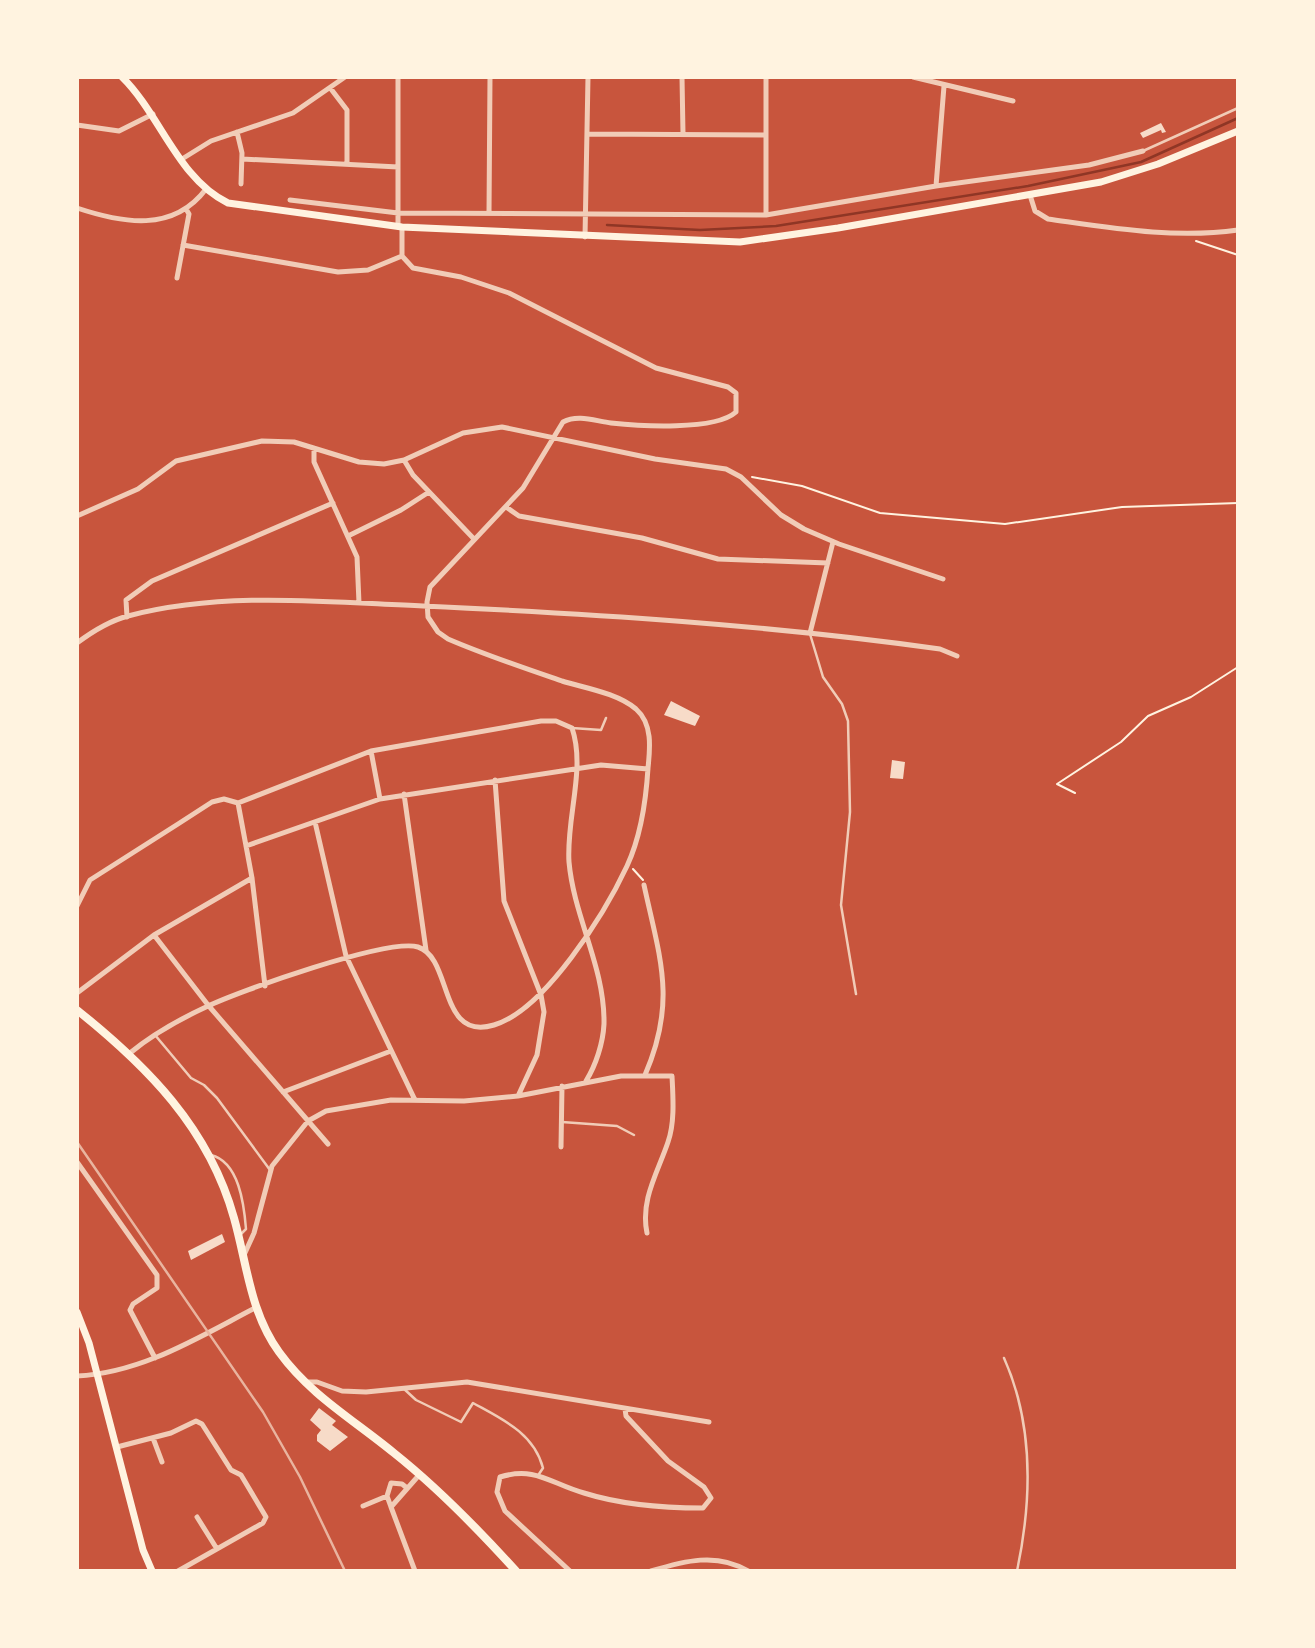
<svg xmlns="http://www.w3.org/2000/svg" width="1315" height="1648" font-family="Cabin,sans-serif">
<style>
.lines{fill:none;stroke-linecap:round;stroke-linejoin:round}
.stream{stroke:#8f3625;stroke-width:2.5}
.building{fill:#f7dbc8}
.path{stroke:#fff3e0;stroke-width:2}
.service{stroke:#f1ccb7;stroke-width:2.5}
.minor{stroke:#f1ccb7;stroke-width:5}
.secondary{stroke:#fff3e0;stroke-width:7}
.primary{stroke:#fff3e0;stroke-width:8}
.rail{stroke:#e9b49f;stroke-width:2.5}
</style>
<rect width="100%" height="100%" fill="#c8553d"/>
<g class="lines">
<!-- stream -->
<path class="stream" d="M607 225 700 230 776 226 1028 186 1141 162 1238 118"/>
</g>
<!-- building -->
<path class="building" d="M1161 123 1166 132 1162 133 1161 130 1143 138 1140 133Z
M671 701 700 716 695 726 664 715Z
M892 760 905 762 903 779 890 778Z
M222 1234 225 1242 191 1260 188 1251Z
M319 1408 336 1421 332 1425 348 1437 330 1451 317 1441V1435L321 1430 310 1420Z"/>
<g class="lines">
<!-- path -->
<path class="path" d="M1196 241 1238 255
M752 477 802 486 880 513 1005 524 1122 507 1238 503
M1075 793 1057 784 1121 742 1148 716 1191 697 1238 667
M633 869 643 880"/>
<!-- service -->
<path class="service" d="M1143 151 1238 108
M810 634 823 677 842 704 848 721 850 812 841 905 856 994
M572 728 601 730 606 718
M155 1035 191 1078 204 1085 217 1098 270 1170
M562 1122 617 1126 634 1135
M211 1155C239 1162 244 1204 246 1229L241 1234
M1004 1358C1034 1425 1032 1500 1017 1571
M403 1388 416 1400 461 1422 473 1403C502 1419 534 1433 543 1468L539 1474"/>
<!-- minor -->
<path class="minor" d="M682 77 683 134
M913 77 1013 101
M331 89 347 110V163
M77 125 119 131 153 114
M237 132 242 153 241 184
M588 134 766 135
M182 159 211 141 293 113 345 77
M242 159 398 167
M936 186 944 86
M1030 195 1035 211 1048 219C1112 228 1174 239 1238 230
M290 200 398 213 766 215 936 186 1089 165 1143 151
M77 208C122 223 173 233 206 189
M489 213 490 77
M766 215V77
M398 227V77
M585 237 588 77
M183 245 338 272 368 270 402 256
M177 278 189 214 186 209
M314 448V462L357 557 359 603
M404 460 413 475 474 539
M506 507 519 516 642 538 718 559 828 563
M77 516 138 489 176 461 262 441 294 442 359 462 384 464 404 460 463 433 502 427 655 459 726 469 741 477 781 515 804 529 839 544 943 579
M348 536 401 510 429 492
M127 617 126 600 152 581 333 503
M810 633 833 542
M77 643C93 631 109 621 128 616 223 591 327 602 423 606 596 614 769 625 940 649L957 656
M371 751 380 799
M495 780 504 901 541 995 544 1012 537 1055 518 1096
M404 794 426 950
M238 803 371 751 541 721H556L572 728C586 769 566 818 569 862 574 918 605 967 604 1024 603 1043 596 1065 586 1081
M238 803 252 878 265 986
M315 822 346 956 415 1100
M246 846 380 799 601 765 648 769
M644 885C660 959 677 1001 645 1075
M77 906 90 880 178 824 212 802 224 799 238 803
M154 935 208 1005 328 1144
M77 993 154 935 252 878
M130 1053C153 1034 178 1020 206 1007 239 991 388 938 418 947 453 958 438 1042 494 1025 545 1010 605 913 627 866 641 836 646 801 648 768 650 749 653 724 636 709 617 693 585 688 562 681 524 668 485 655 448 639L438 632 428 617 427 602 430 587 523 488 563 422C578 414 595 421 611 423 639 426 715 431 736 412V393L728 387 656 368 509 293 461 277 413 268 402 256V227
M283 1092 391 1051
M561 1147 562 1086
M77 1162 157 1275V1288L133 1304 130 1310 155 1358
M244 1255 254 1233 272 1166 308 1121 326 1111 391 1100 464 1101 518 1096 621 1076H672C673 1097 675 1122 668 1142 658 1172 640 1200 647 1233
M77 1376C142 1373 199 1337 255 1308
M305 1382H317L342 1391 366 1392 467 1382 709 1422
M153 1438 162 1462
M117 1447 171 1433 196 1421 202 1424 231 1470 241 1475 266 1517 263 1523 178 1571
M363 1506 387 1496
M391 1507 387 1496 391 1483 402 1484 407 1488
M197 1517 217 1549
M415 1571 391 1507 420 1474
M570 1571 505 1511 497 1492 500 1477C536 1466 551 1484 584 1493 622 1505 663 1508 703 1508L711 1498 704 1487 668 1461 626 1416 625 1409
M651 1571C684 1561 717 1552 748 1571"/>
<!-- secondary -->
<path class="secondary" d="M122 77C160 114 178 179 228 203L402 227 740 242 838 228 1101 182 1158 164 1238 131
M77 1312 89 1343 143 1550 152 1571"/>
<!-- primary -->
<path class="primary" d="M77 1010C147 1066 209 1128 234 1218 247 1264 250 1312 279 1352 310 1395 354 1420 394 1453 438 1488 478 1529 516 1571"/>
<!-- rail -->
<path class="rail" d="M77 1142 263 1412 300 1477 345 1571"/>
</g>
<!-- border -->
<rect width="1315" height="1648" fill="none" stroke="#fff3e0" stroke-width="158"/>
</svg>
